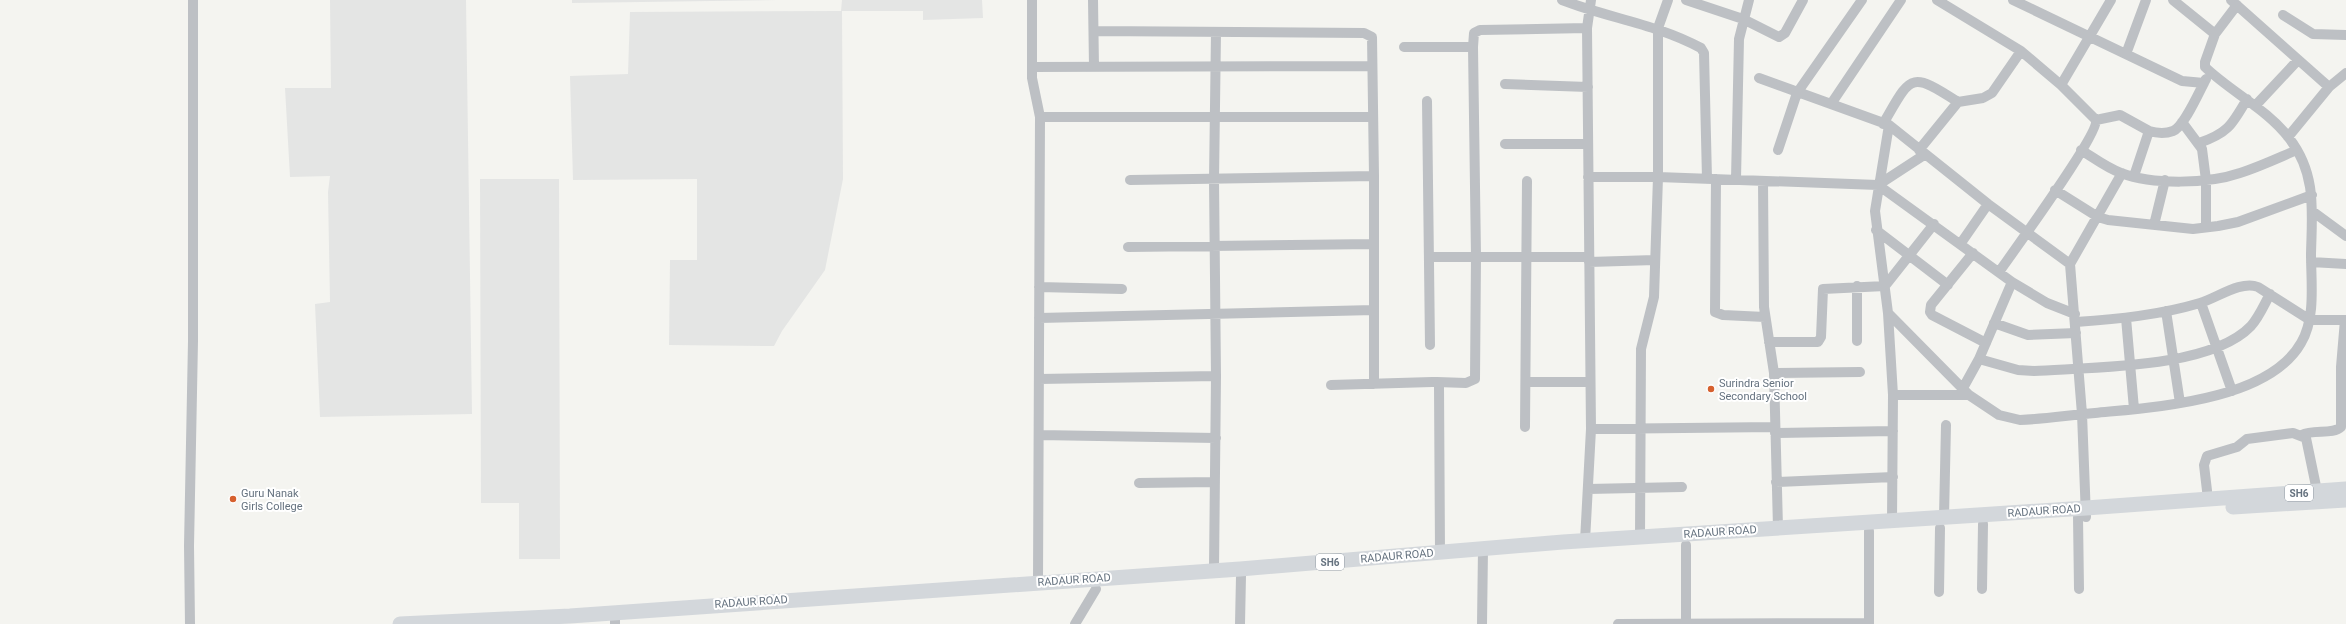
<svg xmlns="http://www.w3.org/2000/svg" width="2346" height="624" font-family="Roboto,sans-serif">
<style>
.built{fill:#e4e5e4}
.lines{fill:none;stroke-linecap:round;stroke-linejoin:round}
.street{stroke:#bdc0c4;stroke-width:10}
.primary{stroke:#d3d7db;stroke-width:15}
.poi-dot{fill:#d6602e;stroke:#fff;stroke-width:1.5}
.labels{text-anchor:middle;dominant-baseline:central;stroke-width:4;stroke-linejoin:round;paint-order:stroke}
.shield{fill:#fff;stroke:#939ca5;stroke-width:1}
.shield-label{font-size:10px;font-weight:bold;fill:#65727f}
.poi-label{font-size:11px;fill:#65727f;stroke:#fff;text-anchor:start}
.street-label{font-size:11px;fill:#65727f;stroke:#fff}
</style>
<rect width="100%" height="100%" fill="#f4f4f0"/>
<!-- built -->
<path class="built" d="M330 0H466L472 414 320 417 315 304 330 302 328 192 330 176 290 177 285 88H331Z
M572 0H777L572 3Z
M842 0H982L983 18 923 20V11H842L843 179 825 270 782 331 774 346 669 345 670 260H697V179L573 180 570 76 628 74 630 12 841 11Z
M480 179H559L560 559H519V503H481Z"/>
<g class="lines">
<!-- street -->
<path class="street" d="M1032 0V78L1040 117 1038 582
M1093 0 1094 67
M1562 0C1608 18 1657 24 1701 48L1704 53 1707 179
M1686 0 1743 19 1779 37 1785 33 1803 0
M1937 0 2021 51 2061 85 2096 120C2099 134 2013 252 1999 272
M2013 0 2182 81 2204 83
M2173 0 2215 34
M2231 0 2329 87
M2283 15 2313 34 2346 35
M1094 31 1364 33 1372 37 1374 176V384
M1404 47H1473
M2126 54 2146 0
M1032 67 1372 66
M1759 78 1889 125 1988 204 2070 264
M1505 84 1588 87
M2061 85 2111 0
M1427 101 1430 345
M1831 104 1901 0
M2255 106 2298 60
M1040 117H1372
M2096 120 2120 115 2149 131
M2182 122 2202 149 2206 180V227
M1883 124C1911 76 1909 70 1958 102
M1889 125 1875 211 1888 313 1969 395 1999 415 2020 420C2045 419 2070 415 2095 413 2155 407 2268 401 2301 343 2316 318 2311 282 2311 254 2312 211 2317 174 2289 138 2267 109 2231 92 2205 67V62L2215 34 2237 5
M2288 137 2329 87 2346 73
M2199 143C2228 133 2232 125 2247 99
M1505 144H1588
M1778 150 1797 93 1862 0
M1919 150 1958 102 1983 98 1992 93 2021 51
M2081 150C2094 158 2107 168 2121 173 2153 185 2208 184 2240 173 2259 167 2278 158 2297 150
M1924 155 1878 185 2012 282 2047 303 2075 314
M2134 176 2149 131C2156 133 2165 134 2173 131 2184 127 2200 90 2206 79
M1588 177H1658L1878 185
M1716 179 1715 312 1723 315 1765 317
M1736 179 1739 39 1749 0
M1130 180 1374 176
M1763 181 1764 307 1774 373 1778 528
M2055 190 2098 217 2108 220 2193 229 2218 226 2238 222 2312 195
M2312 211 2346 236
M2154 225 2165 180
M1876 230 1948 285
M1961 243 1988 204
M1128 247 1374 244
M1973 253 1931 305 1930 312 1932 315 1986 343
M1429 257H1589
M1589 262 1655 260
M2311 262 2346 264
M1857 286V341
M1039 287 1122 289
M2201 303 2232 391
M2166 311 2180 403
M1888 313 1893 395 1892 521
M1039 318 1374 310
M2126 318 2134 409
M2076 322C2118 319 2160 315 2200 303 2217 298 2241 280 2258 287L2310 320H2346
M1994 323 2028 335 2076 333
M1769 342H1818L1821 337 1823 289 1885 286 1934 224
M1979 359 2018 370 2034 371C2092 367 2210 369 2251 326 2259 317 2264 305 2270 294
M1774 373 1860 372
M1039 379 1216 376
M1437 382 1466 383 1475 379 1476 256 1473 47 1474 33 1480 30 1587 28
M1526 382H1590
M1331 385 1432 382H1437L1439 386 1440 552
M1963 388 1979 359 2012 282
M1893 395H1969
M1525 427 1527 181
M1591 429 1775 427
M1775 433 1893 431
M1039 435 1216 438
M2302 435C2313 429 2333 435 2341 427V367L2345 320
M1776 482 1893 477
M1139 483 1215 482
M1588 489 1682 487
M2208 499 2204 465 2207 456 2237 447 2247 439 2293 433 2306 438 2317 491
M1944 517 1946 425
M2078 517 2079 589
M2086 517 2082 414 2070 264 2122 173
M1869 531V624
M1640 537 1641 349 1654 297 1658 177V28L1668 0
M1585 541 1591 429 1587 28 1591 0
M1686 545V623
M1214 569 1216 376 1214 180 1216 32
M1982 589 1983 524
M1939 592 1940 528
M190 624 189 546 193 341V0
M615 624V620
M1075 624 1096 589
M1240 624 1241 576
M1482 624 1483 549
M1618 624 1869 623"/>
<!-- primary -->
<path class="primary" d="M2233 507 2346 500
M400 624 570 616 1240 569 1563 542 2086 508 2346 489"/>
</g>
<!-- markers -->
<g class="poi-dot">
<circle cx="1711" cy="389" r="4"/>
<circle cx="233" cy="499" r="4"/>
</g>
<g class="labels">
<!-- shield labels -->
<g class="shield">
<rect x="2285" y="485" width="28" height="16" rx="3"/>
<rect x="1316" y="554" width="28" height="16" rx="3"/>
</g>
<g class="shield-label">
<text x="2299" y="493">SH6</text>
<text x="1330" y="562">SH6</text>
</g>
<!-- poi labels -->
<g class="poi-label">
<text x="1719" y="383">Surindra Senior<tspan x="1719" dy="13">Secondary School</tspan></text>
<text x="241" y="493">Guru Nanak<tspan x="241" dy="13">Girls College</tspan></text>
</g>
<!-- street labels -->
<g class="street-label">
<text transform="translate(2044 511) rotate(-4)">RADAUR ROAD</text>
<text transform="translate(1720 532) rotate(-4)">RADAUR ROAD</text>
<text transform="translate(1397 556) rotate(-5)">RADAUR ROAD</text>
<text transform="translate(1074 580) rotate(-4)">RADAUR ROAD</text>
<text transform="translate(751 602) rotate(-4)">RADAUR ROAD</text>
</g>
</g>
</svg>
